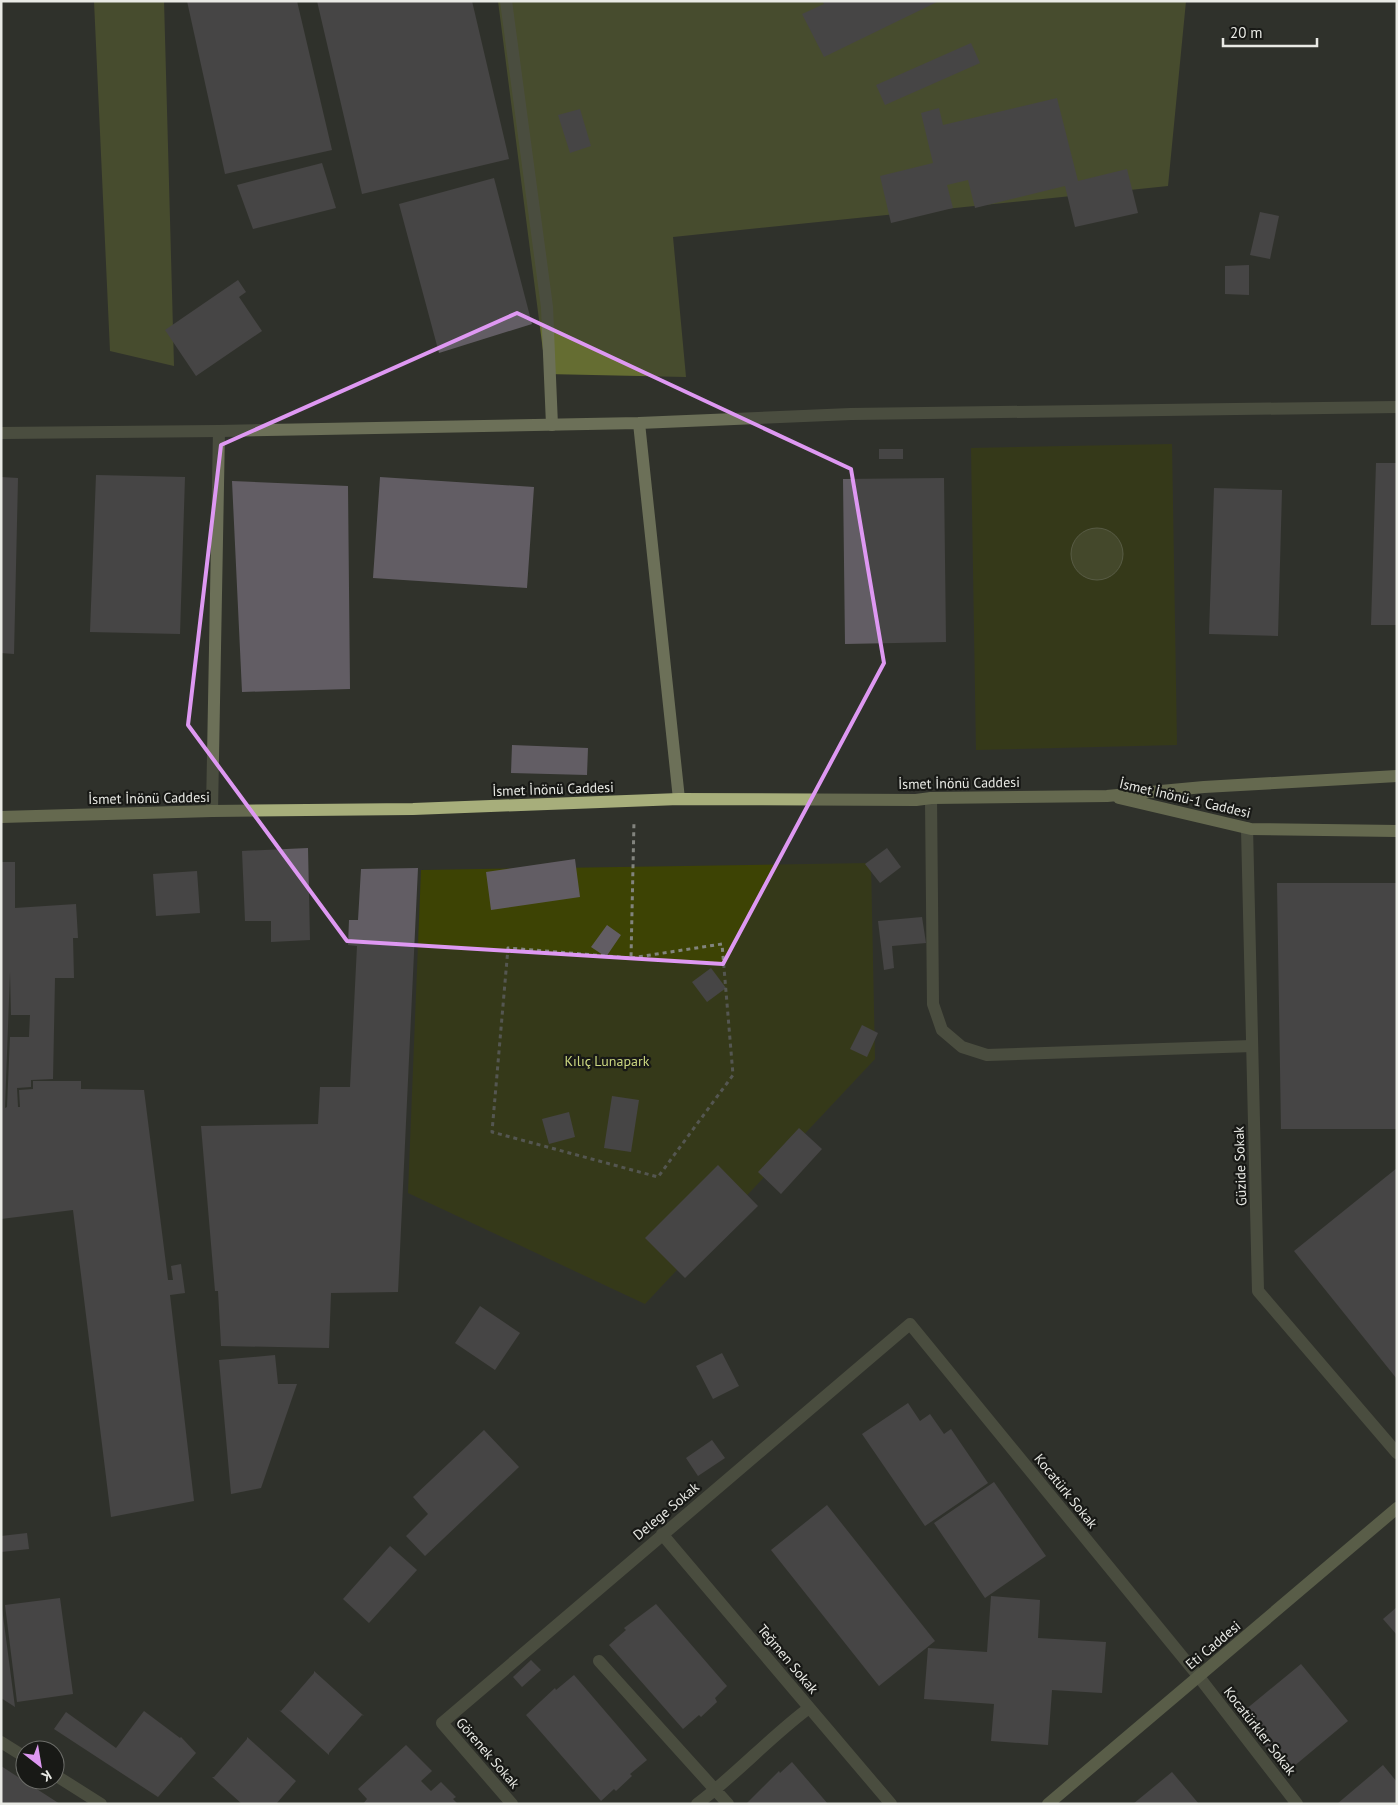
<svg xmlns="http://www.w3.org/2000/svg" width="1398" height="1805" font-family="'PT Sans',sans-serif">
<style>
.green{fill:#3d4304}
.forest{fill:#656d32}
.water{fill:#5e652a;stroke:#888d62}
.building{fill:#625d64;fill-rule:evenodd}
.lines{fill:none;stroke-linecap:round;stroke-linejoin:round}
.path{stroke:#82847e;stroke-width:3;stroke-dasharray:4 4;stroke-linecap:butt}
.service{stroke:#6c7058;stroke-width:12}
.minor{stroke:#6c7058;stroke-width:12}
.secondary{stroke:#8d936c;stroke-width:12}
.primary{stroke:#a7ae7b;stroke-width:12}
.marked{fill:none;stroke:#de98f2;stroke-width:4;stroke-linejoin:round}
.labels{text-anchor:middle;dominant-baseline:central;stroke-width:4.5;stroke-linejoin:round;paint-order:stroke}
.street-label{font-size:14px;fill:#e9eae5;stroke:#181916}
.park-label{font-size:14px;fill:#cbd780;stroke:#181916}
</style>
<rect width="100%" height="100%" fill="#30322b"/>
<!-- green -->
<path class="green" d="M1172 444 1177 745 976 750 971 448Z
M871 863 875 1059 645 1304 408 1193 421 870Z"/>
<!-- forest -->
<path class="forest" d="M94 1H164L174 366 110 351Z
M498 1H1186L1168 186 673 237 686 377 546 374Z"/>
<!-- water -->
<path class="water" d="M1071 554a26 26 0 1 1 52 0a26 26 0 1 1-52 0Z"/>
<!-- building -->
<path class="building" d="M187 1H297L332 150 225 174Z
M317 1H472L509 159 362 194Z
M822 1H939L824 57 802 14 824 4Z
M971 43 980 63 885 105 876 85Z
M1057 98 1078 181 1127 169 1138 213 1075 227 1065 186 975 208 968 180 947 185 953 208 891 223 880 176 933 163 921 113 939 108 943 125Z
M580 109 591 146 570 153 558 115Z
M322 163 336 208 253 229 237 185Z
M494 178 532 324 439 353 399 204Z
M1260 212 1279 216 1270 259 1250 255Z
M1249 265V295L1225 294V266Z
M238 280 246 292 239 297 262 331 196 376 165 330Z
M879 449H903V459H879Z
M1376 463H1397V625H1371Z
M96 475 185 477 180 634 90 632Z
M1 477 18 478 14 654 1 653Z
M380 477 534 487 527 588 373 578Z
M944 478 946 642 845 644 843 479Z
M232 481 348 486 350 689 242 692Z
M1214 488 1282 490 1278 636 1209 634Z
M512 745 588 748 587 775 511 773Z
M308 848 310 940 271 942V921H245L242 851Z
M887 848 901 867 880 883 865 864Z
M575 859 580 897 491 910 486 872Z
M1 862H15V908L76 904 78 938H73L74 978H55L53 1079 31 1080V1087L17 1088 18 1107H20L19 1090 33 1089V1081H81V1089L144 1090 168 1280H173L171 1266 181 1264 185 1293 170 1295 194 1501 111 1517 73 1210 1 1219ZM10 972 11 1015H30L29 1037H10L7 1107 5 1108Z
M418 868 398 1292 331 1293 329 1348 221 1346 218 1291H215L201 1126 318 1124 320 1087H350L357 946 348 945 349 920H358L361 869Z
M197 871 200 913 156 916 153 874Z
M1277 883H1397V1129H1281Z
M922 917 926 943 892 946 894 968 884 970 878 921Z
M607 925 621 935 606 957 591 947Z
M711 968 726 988 707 1002 692 982Z
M862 1025 878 1033 867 1057 850 1049Z
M612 1096 639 1100 631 1152 604 1148Z
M569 1112 575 1137 549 1144 542 1119Z
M799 1128 822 1149 781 1194 758 1172Z
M718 1165 758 1206 685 1278 645 1238Z
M1397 1168V1379L1294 1251Z
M480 1306 520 1333 495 1370 455 1343Z
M722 1353 739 1386 713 1399 696 1366Z
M275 1355 278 1384H297L261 1488 231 1494 219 1360Z
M908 1403 920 1421 930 1414 944 1434 951 1429 988 1483 925 1526 862 1434Z
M484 1430 519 1467 425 1556 406 1536 428 1514 413 1497Z
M712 1440 725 1458 698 1476 686 1458Z
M994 1482 1046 1556 985 1598 934 1523Z
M827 1505 935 1641 879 1686 771 1550Z
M27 1533 29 1549 1 1552V1536Z
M390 1546 417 1570 369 1623 343 1599Z
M991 1596 1040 1600 1038 1638 1106 1642 1102 1693 1052 1690 1048 1745 991 1741 994 1704 924 1699 928 1648 987 1652Z
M60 1598 73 1694 17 1702 5 1605Z
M656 1604 727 1686 715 1698 717 1702 701 1717 699 1715 683 1729 609 1645 626 1630 624 1628Z
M1397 1607V1635L1383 1619Z
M1 1608H2L15 1707 1 1698Z
M531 1660 541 1670 522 1687 513 1677Z
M1301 1664 1348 1721 1287 1772 1239 1715Z
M314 1671 364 1716 362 1715 329 1753V1755L279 1710 281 1711 314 1673Z
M574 1675 647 1760 630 1774 632 1776 616 1791 614 1789 601 1801 526 1715 555 1688 556 1690Z
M144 1711 180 1738 181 1737 196 1753 158 1797 54 1729 66 1712 116 1748Z
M247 1737 296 1781 276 1804H242L212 1777H214L247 1739Z
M406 1745 432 1771 421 1781 431 1791 441 1782 456 1797 453 1799 458 1804H363L367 1799 358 1789Z
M792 1762 828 1804H746L779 1771 780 1773Z
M1383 1765 1397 1782V1804H1337Z
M1 1766 60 1804H1Z
M1172 1772 1199 1804H1133Z"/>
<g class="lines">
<!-- path -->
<path class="path" d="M631 958 722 944 733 1075 658 1177 492 1132 508 948 631 958 634 821"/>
<!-- service -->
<path class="service" d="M506 1 547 307 552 425
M931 798 933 1004 942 1030 962 1047 987 1055 1252 1046
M212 811 219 431
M599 1661 728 1804
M697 1804C737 1774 770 1737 809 1708"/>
<!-- minor -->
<path class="minor" d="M639 423 679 799
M1 433 219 431 639 423 851 414 1397 407
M1247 828 1258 1291 1397 1453
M662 1534 891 1804
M1 1742 25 1757
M55 1775 101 1804
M512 1804 442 1723 910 1324 1199 1677 1297 1804"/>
<!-- secondary -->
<path class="secondary" d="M1048 1804 1397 1508"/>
<!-- primary -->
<path class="primary" d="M1119 798 1251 829 1397 831
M1 817 212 811 413 809 679 799 916 800 931 798 1107 796 1204 787 1397 776"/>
</g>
<!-- marked area -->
<path d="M0 0H1398V1805H0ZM517 313 851 469 884 663 723 964 347 941 188 725 221 445Z" fill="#30322b" fill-opacity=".55" fill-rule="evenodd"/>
<path class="marked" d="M517 313 851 469 884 663 723 964 347 941 188 725 221 445Z"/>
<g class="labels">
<!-- street labels -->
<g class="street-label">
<text transform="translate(959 783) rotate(-1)">İsmet İnönü Caddesi</text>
<text transform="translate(553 789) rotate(-2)">İsmet İnönü Caddesi</text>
<text transform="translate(149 798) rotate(-1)">İsmet İnönü Caddesi</text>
<text transform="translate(1185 798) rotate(13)">İsmet İnönü-1 Caddesi</text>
<text transform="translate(1240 1166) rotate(-92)">Güzide Sokak</text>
<text transform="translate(1066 1491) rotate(51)">Kocatürk Sokak</text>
<text transform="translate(666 1511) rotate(-40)">Delege Sokak</text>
<text transform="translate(1213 1645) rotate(-40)">Eti Caddesi</text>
<text transform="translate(788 1659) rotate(50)">Teğmen Sokak</text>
<text transform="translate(1260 1731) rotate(52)">Kocatürkler Sokak</text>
<text transform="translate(488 1753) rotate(49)">Görenek Sokak</text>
</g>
<!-- park labels -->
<g class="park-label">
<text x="607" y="1061">Kılıç Lunapark</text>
</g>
</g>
<!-- border -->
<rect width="1398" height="1805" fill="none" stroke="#e9eae5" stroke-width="5"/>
<!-- north arrow -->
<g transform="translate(40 1765) rotate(149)"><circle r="24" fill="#181916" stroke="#6c6d69"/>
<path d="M0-4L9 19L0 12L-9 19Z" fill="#de98f2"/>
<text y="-8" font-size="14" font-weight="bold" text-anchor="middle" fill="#e9eae5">K</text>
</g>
<!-- scale -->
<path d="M1223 38v8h94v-8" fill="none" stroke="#e9eae5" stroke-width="2.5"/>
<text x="1230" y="38" font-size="15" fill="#e9eae5" stroke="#181916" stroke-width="4" paint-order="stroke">20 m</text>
</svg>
